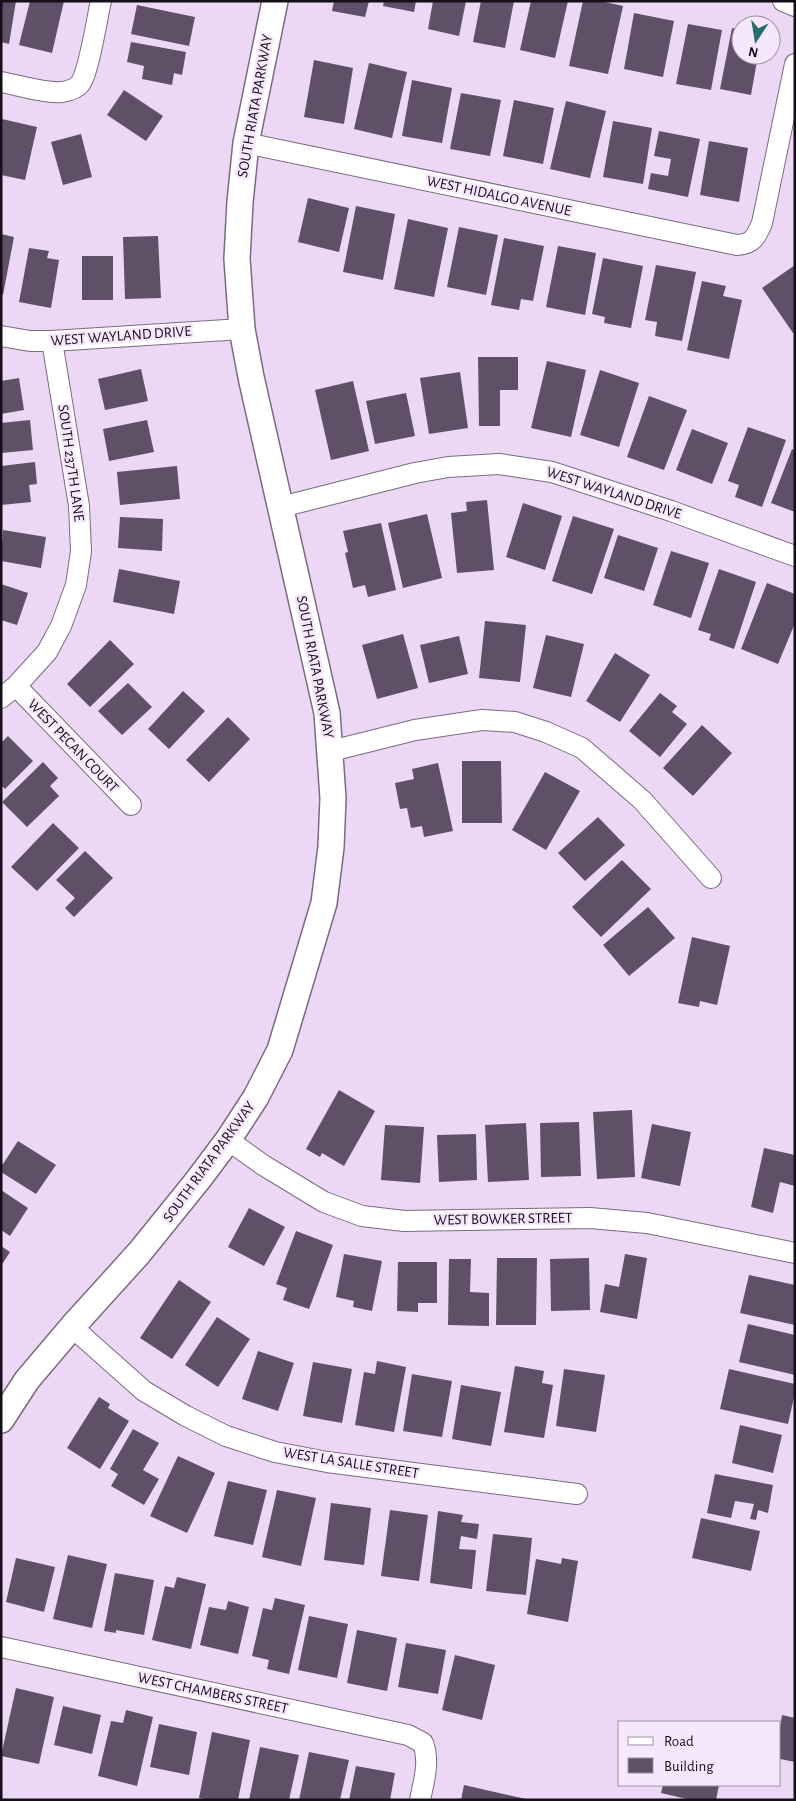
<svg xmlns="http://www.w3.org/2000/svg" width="796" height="1801" font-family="'Alegreya Sans',sans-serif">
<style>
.building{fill:#605067}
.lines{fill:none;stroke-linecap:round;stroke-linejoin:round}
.minor-casing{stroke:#7b6a82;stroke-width:22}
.tertiary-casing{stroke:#7b6a82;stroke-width:28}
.minor{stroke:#fff;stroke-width:20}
.tertiary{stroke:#fff;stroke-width:25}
.labels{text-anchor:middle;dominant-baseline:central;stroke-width:5;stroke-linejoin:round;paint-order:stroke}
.street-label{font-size:15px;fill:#160f19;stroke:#f7e7fd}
</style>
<rect width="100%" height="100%" fill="#ecd8f4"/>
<!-- building -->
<path class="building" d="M1 1H16L9 44 1 42Z
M30 1H64L52 53 19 45Z
M334 1H369L365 17 332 11Z
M384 1H416L414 12 383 6Z
M433 1H466L459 36 428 29Z
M481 1H514L505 48 473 42Z
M531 1H568L555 58 520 50Z
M583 1H600L623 6 608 74 569 66Z
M137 5 195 17 189 46 131 34Z
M634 13 674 21 663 77 624 69Z
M688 24 722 30 711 90 676 84Z
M732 28 741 30V55H758L751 95 720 89Z
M131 42 186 52 182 75 174 73 172 85 142 79 144 66 127 62Z
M314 60 353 68 344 124 304 117Z
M369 63 407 72 392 138 354 129Z
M412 80 452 88 442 143 402 136Z
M124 90 163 116 146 141 107 115Z
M461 93 501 100 490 156 450 149Z
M514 100 554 108 543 164 503 156Z
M566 101 606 111 590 178 550 169Z
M2 119 37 127 25 180 1 175Z
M613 121 652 128 643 184 603 177Z
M659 131 700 139 688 197 648 189 651 173 668 176 671 159 654 156Z
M81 134 92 177 63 185 51 142Z
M709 141 748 148 739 202 700 195Z
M308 198 349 208 339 252 298 242Z
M356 206 395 214 383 280 343 272Z
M408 219 448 228 434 297 394 289Z
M459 227 498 235 486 295 447 287Z
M1 234 14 237 3 295 1 294Z
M158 236 161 298 125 299 123 237Z
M504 238 544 246 533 301 521 299 519 310 491 305Z
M558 246 596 253 585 315 546 307Z
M29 248 49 251 47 258 59 260 51 308 19 302Z
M82 256H113V300H82Z
M603 258 643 266 631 328 604 323 605 317 592 314Z
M656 265 696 272 682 341 655 336 657 322 645 320Z
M795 265V332L793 333 762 288Z
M702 281 726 286 723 296 742 300 729 359 687 350Z
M478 357H518V390H500V426H479Z
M547 361 586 370 571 437 531 428Z
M141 369 148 401 105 410 98 379Z
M600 370 639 383 619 447 580 435Z
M460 372 468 428 429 434 420 378Z
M19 378 24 410 1 414V381Z
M353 381 369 451 331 460 315 390Z
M406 393 415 436 375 444 366 401Z
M649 396 687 410 664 470 627 457Z
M30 420 33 450 1 453V423Z
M147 420 154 452 109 461 103 429Z
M748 427 786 440 762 507 735 497 739 485 728 481Z
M692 429 728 443 712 484 676 470Z
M792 449 795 451V512L771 503Z
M35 462 37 484 29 485 31 502 1 505V466Z
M177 466 180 499 120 505 117 472Z
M487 500 494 570 457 573 451 513 467 511 466 502Z
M523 503 562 516 545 570 506 557Z
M427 514 442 578 403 588 388 523Z
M573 516 614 529 592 594 552 581Z
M120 517 163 519 162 551 118 548Z
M381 523 396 590 368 597 365 585 353 588 345 553 348 552 343 531Z
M3 530 46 537 41 568 1 561Z
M618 535 658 548 644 591 604 578Z
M671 551 709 563 691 618 653 605Z
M119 569 180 581 174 614 113 602Z
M719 569 756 582 734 649 709 640 711 634 698 630Z
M767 583 795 594V623L778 664 741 649Z
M1 584 28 593 17 625 1 620Z
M485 621 526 625 520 682 479 678Z
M403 634 418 688 377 699 362 645Z
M546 635 584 644 571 697 533 688Z
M459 636 468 674 429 683 420 645Z
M110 640 134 664 90 707 67 684Z
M615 653 650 675 620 722 586 701Z
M128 683 152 707 122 735 98 711Z
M183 691 205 711 169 749 148 729Z
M660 693 677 706 672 712 687 724 660 757 629 731Z
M228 717 250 739 209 782 186 760Z
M702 725 732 753 693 796 663 768Z
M8 736 33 761 5 789 1 785V743Z
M462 761H501L502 823H462Z
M43 762 58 778 50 786 59 796 27 827 2 802Z
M438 763 453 831 424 837 422 826 411 828 407 808 400 809 395 783 414 779 412 769Z
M545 772 580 791 546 850 512 830Z
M598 817 625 845 585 881 558 853Z
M53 823 79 848 37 891 11 867Z
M85 851 113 878 74 917 65 908 75 898 56 880Z
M622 860 651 889 601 937 572 907Z
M648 907 675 938 629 976 603 945Z
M692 937 730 946 717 1005 700 1001 699 1007 678 1003Z
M339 1090 375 1111 344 1166 322 1153 320 1157 306 1149Z
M632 1110 635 1177 597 1179 593 1112Z
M579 1122 581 1176 541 1177 540 1123Z
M526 1123 529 1180 488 1182 485 1125Z
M652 1124 691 1132 680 1186 641 1178Z
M385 1125 424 1127 420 1183 381 1180Z
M476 1134 477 1180 439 1182 437 1135Z
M18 1141 56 1165 36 1194 1 1172V1167Z
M764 1148 795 1155V1186L780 1182 773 1213 751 1207Z
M1 1190 28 1208 10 1236 1 1230Z
M249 1208 285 1227 264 1266 228 1247Z
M296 1231 333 1245 309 1309 283 1300 287 1288 276 1284Z
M1 1246 10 1252 1 1266Z
M344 1254 382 1261 372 1311 353 1307 354 1301 336 1297Z
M625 1254 647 1258 637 1319 600 1312 605 1284 619 1287Z
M497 1258H537L536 1325H496Z
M589 1258 590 1310 551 1311 550 1259Z
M449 1259H471L470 1292 489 1293V1326L448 1325Z
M398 1262H437V1303H418V1312L397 1311Z
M749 1275 795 1285V1325L740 1313Z
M179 1280 211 1302 172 1359 140 1338Z
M217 1317 250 1339 218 1387 185 1365Z
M748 1324 795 1335V1375L739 1362Z
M258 1351 294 1363 278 1411 242 1399Z
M377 1361 406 1367 394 1432 355 1425 364 1372 375 1374Z
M313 1362 352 1369 342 1423 303 1416Z
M515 1366 544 1371 542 1383 553 1385 544 1438 504 1432Z
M564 1369 605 1375 596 1432 556 1426Z
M729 1369 795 1384V1393L788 1424 720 1409Z
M412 1374 452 1381 442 1437 403 1431Z
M461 1385 501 1392 491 1446 452 1439Z
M99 1397 110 1404 108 1408 129 1421 100 1469 67 1448Z
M740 1425 782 1435 773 1473 732 1463Z
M133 1429 159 1443 143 1470 159 1479 144 1505 111 1486 118 1474 110 1469Z
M178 1456 215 1473 187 1533 150 1516Z
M715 1474 773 1485 768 1513 758 1510 756 1520 750 1519 754 1504 735 1501 731 1518 707 1513Z
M228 1481 267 1490 253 1545 214 1536Z
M277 1490 316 1498 301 1566 262 1557Z
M331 1503 371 1508 364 1565 324 1560Z
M390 1510 428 1515 419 1581 381 1576Z
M438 1511 463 1515 461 1522 479 1524 477 1539 461 1536 459 1549 476 1550 472 1589 430 1583Z
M701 1518 760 1531 751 1571 692 1558Z
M493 1534 532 1538 526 1595 486 1591Z
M68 1555 107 1564 92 1628 53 1619Z
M16 1558 55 1567 44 1612 6 1602Z
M562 1558 578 1561 568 1622 527 1614 536 1559 561 1564Z
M115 1573 154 1580 144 1635 116 1630V1633L104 1631Z
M177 1577 206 1584 191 1649 152 1640 165 1586 174 1588Z
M275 1598 305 1605 289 1674 267 1669 269 1660 252 1656 263 1608 272 1610Z
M228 1601 249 1607 238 1654 200 1645 209 1607 226 1610Z
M309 1616 348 1624 337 1678 298 1670Z
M357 1630 397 1638 387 1691 347 1683Z
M406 1643 446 1650 438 1694 398 1687Z
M455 1655 495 1665 482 1720 442 1710Z
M16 1688 54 1697 39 1764 1 1756Z
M63 1706 101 1715 92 1754 54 1745Z
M126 1710 153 1717 137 1786 98 1776 111 1721 123 1723Z
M782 1715 795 1718V1762L780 1759V1728Z
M159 1724 197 1732 189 1775 150 1767Z
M212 1732 250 1740 238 1800H209L199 1798Z
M260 1747 299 1755 289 1800H249Z
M309 1752 349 1760 340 1800H299Z
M356 1766 395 1773 390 1800H349Z
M464 1785 526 1799V1800H461Z
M663 1785H719L716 1800H691L661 1793Z"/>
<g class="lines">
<!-- minor casing -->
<g class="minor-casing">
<path id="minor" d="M783 1 795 6
M1 82C18 85 47 94 62 92 68 91 76 89 80 84 89 72 97 18 101 1
M246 143 737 245C753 244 756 237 762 223L795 64
M1 336 30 341H52L242 329
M281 507 415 473 448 467 499 464 552 472 671 511 795 556
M16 686 131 805
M1 698 16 686 47 652 61 626 76 585 81 551 79 506 52 341
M331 751 415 730 482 720 515 722 546 732 582 748 642 800 711 878
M228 1140 263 1165 324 1202 362 1216 404 1221 590 1218 647 1223 795 1253
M72 1327 144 1391 186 1416 226 1436 275 1452 327 1462 577 1494
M1 1647 408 1735 423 1743C430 1762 424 1780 420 1800"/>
</g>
<!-- tertiary casing -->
<g class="tertiary-casing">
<path id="tertiary" d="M1 1420 27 1380 72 1327 139 1253 198 1180 228 1140 256 1097 280 1050 324 903 331 847 333 798 327 713 251 377 242 329 237 259 240 202 246 143 275 1"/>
</g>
<!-- minor -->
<use href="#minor" class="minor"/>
<!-- tertiary -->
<use href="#tertiary" class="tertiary"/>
</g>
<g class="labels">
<!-- street labels -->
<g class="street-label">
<text transform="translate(255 106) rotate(-80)">SOUTH RIATA PARKWAY</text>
<text transform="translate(499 196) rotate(12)">WEST HIDALGO AVENUE</text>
<text transform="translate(121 336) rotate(-4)">WEST WAYLAND DRIVE</text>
<text transform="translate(71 463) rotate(82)">SOUTH 237TH LANE</text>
<text transform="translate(614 493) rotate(18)">WEST WAYLAND DRIVE</text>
<text transform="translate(315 667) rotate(79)">SOUTH RIATA PARKWAY</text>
<text transform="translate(73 746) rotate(46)">WEST PECAN COURT</text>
<text transform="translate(209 1162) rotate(-54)">SOUTH RIATA PARKWAY</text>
<text transform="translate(503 1219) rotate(-1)">WEST BOWKER STREET</text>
<text transform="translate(351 1463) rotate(9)">WEST LA SALLE STREET</text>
<text transform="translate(213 1693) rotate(12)">WEST CHAMBERS STREET</text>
</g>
</g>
<!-- border -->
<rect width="796" height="1801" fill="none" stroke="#160f19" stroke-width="5"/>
<!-- legend -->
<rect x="618" y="1721" width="162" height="65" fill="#f7e7fd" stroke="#9d91a2"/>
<rect x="628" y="1737" width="25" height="8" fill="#ffffff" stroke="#9d91a2"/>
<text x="664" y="1746" font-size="15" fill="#160f19">Road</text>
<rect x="628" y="1758" width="25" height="15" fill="#605067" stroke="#9d91a2"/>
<text x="664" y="1771" font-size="15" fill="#160f19">Building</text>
<!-- north arrow -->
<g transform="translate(756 40) rotate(192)"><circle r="24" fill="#f7e7fd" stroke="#9d91a2"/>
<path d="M0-4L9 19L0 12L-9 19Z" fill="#246f6e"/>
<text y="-8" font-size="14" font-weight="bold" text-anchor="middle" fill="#160f19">N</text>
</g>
</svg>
